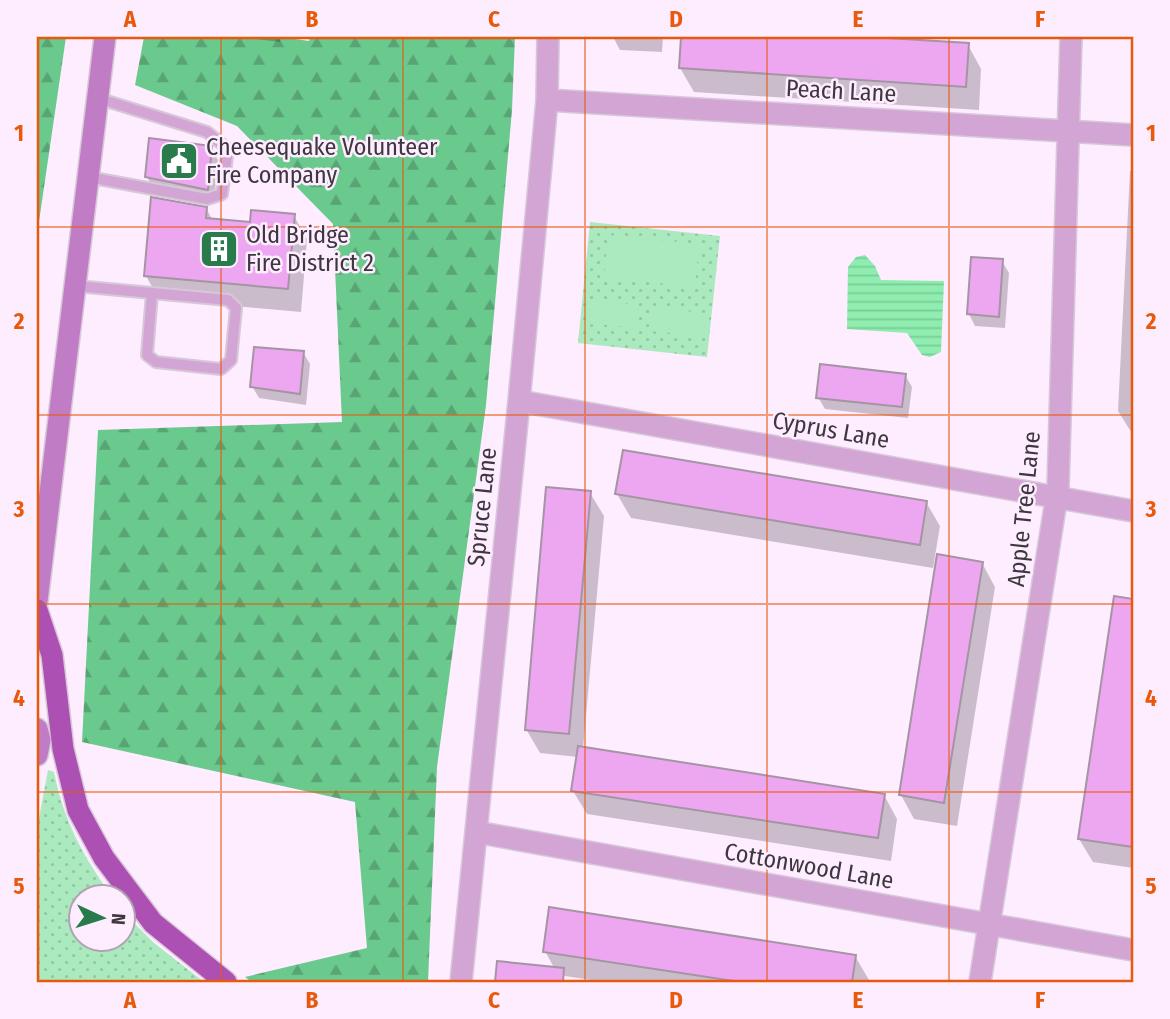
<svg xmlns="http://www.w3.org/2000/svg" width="1170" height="1019" font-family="'Fira Sans Condensed',sans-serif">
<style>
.green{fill:url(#green-dots)}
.forest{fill:url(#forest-firs)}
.pitch{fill:#abe9be}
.water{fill:url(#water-rules)}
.shadow{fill:#0003}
.building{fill:#eda7f1;stroke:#a494a4;stroke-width:2}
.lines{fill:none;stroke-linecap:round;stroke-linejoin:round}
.service-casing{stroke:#d7c8d8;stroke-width:14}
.minor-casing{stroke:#d7c8d8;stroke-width:24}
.secondary-casing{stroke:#d7c8d8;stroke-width:24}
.trunk-casing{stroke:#d7c8d8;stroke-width:24}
.service{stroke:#d2a5d5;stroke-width:10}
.minor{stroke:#d2a5d5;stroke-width:21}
.secondary{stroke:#c07dc5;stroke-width:21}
.trunk{stroke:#ac50b3;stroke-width:21}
.grid{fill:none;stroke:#e8590c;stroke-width:2;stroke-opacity:0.55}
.labels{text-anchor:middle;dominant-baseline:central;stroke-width:5;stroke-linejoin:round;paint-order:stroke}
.street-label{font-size:24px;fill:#3d373e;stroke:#feecff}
.poi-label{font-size:24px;fill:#3d373e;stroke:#feecff;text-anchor:start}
.neatline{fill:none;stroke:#e8590c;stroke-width:2.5}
.grid-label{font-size:23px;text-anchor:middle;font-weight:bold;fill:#e8590c}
</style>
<defs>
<pattern id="green-dots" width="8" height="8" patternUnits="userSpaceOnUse" patternTransform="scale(1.75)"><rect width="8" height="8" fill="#abe9be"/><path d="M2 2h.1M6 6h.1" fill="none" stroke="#94c8a4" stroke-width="1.8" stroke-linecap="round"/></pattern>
<pattern id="forest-firs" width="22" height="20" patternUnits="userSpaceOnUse" patternTransform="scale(1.75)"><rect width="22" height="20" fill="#6ac98d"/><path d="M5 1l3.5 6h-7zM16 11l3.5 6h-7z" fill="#58a475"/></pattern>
<pattern id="water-rules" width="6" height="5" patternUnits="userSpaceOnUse" patternTransform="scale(1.75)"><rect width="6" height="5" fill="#8eedaf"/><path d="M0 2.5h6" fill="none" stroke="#7bcc98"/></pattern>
</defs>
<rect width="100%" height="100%" fill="#feecff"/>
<!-- green -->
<path class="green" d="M590 222 720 236 707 357 578 343Z
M48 770 54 772C63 819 83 857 112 896L80 897V939H122L123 912 154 943 204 982H37V829Z"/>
<!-- forest -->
<path class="forest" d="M37 37H66L37 235Z
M144 37H282L309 41 310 37H515L512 110 486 405 437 767 428 982H252L245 977 367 948 355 802 82 742 98 430 342 422 333 224 237 126 135 85Z"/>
<!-- pitch -->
<path class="pitch" d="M608 235 699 244 695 287 604 277Z
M587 300 639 305 637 328 585 323Z
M654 308 706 313 704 336 651 331Z"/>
<!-- water -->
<path class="water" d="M865 255 875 266 881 280 944 281 941 352 930 357 922 355 907 333 847 329 848 267 856 257Z"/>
<!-- shadow -->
<path class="shadow" d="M240 37H281L280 42Z
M613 37H663L662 52 620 50Z
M683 37H844L968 45 981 69 979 110 694 92 680 68Z
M211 148 218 160 214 201 154 189 147 177Z
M1130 171H1133V435L1118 411Z
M206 208 213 221 251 224 294 216 307 239 301 312 159 299 146 276Z
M1002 261 1009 273 1005 328 975 326 969 314Z
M303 352 310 364 306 405 259 398 252 386Z
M905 375 912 387 908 418 825 409 818 397Z
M590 493 604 516 583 749 884 795 897 819 891 861 587 814 573 791 578 757 540 753 526 729Z
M617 494 926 502 940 526 933 568 631 518Z
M982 563 995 587 957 826 914 819 901 795Z
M1115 598 1133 601V868L1093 862 1079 839Z
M545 951 855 956 869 980 605 982 558 975Z"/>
<!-- building -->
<path class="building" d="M681 37H871L969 43 966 87 679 68Z
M149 138 212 146 208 190 145 177Z
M151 197 207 207 206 218 250 222 251 210 295 214 288 289 144 276Z
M971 257 1003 259 999 317 967 314Z
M254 347 304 351 300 394 250 387Z
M820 364 906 374 902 407 816 398Z
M623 450 927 501 920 545 615 494Z
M546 487 591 491 569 734 525 730Z
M937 554 983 562 944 803 899 795Z
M1114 596 1133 599V847L1078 839Z
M578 746 885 794 878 838 571 791Z
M549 907 856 955 852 982H740L543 952Z
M497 961 564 968 563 982H495Z"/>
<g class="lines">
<!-- service casing -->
<g class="service-casing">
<path id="service" d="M88 177 207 199 222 194 228 149 207 132 97 98
M76 286 228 300 236 308 231 360 221 369 156 362 147 355 152 293"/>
</g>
<!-- minor casing -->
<g class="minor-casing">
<path id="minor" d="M547 100 1133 135
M519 401 1133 511
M476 832 1133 950
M461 982 519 401 547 100 548 37
M980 982 1058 488 1071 37"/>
</g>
<!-- secondary casing -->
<g class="secondary-casing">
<path id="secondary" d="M37 601 105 37
M37 729 40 740 37 755"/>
</g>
<!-- trunk casing -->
<g class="trunk-casing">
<path id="trunk" d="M37 610 52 655 63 749 78 810 104 858 153 923 226 982"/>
</g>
<!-- service -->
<use href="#service" class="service"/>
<!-- minor -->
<use href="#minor" class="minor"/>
<!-- secondary -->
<use href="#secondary" class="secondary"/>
<!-- trunk -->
<use href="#trunk" class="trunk"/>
</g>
<!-- grid -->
<path class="grid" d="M221 37V982M403 37V982M585 37V982M767 37V982M949 37V982M37 227H1133M37 415H1133M37 604H1133M37 792H1133"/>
<!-- icons -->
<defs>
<g id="civic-square" transform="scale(2.0125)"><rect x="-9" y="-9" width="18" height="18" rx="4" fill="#2a7b4c" stroke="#feecff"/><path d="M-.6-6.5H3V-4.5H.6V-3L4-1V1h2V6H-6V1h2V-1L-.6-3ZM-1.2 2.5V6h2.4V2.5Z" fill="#fff"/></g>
<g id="building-square" transform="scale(2.0125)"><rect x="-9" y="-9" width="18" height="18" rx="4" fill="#2a7b4c" stroke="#feecff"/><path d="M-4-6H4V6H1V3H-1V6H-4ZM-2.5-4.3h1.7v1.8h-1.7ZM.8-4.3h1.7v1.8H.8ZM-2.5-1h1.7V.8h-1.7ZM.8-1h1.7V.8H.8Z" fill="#fff"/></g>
</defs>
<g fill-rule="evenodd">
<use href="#civic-square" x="179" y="161"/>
<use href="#building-square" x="219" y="249"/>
</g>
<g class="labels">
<!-- street labels -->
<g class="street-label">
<text transform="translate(841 91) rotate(3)">Peach Lane</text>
<text transform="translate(831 430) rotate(10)">Cyprus Lane</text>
<text transform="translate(482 507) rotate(-84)">Spruce Lane</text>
<text transform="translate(1024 509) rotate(-84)">Apple Tree Lane</text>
<text transform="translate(809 866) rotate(10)">Cottonwood Lane</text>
</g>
<!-- poi labels -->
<g class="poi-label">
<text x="206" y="147">Cheesequake Volunteer<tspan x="206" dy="28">Fire Company</tspan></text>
<text x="246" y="235">Old Bridge<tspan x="246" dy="28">Fire District 2</tspan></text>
</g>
</g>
<!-- border -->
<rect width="1170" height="1019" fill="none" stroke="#feecff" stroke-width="77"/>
<!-- north arrow -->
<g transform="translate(102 918) rotate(94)"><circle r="33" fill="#feecff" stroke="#b1a4b2" stroke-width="2"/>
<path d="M0-5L12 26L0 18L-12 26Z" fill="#2a7b4c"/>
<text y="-10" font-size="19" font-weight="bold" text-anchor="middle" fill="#3d373e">N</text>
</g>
<rect x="38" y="38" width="1094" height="943" class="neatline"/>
<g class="grid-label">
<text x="130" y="27">A</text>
<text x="312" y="27">B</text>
<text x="494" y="27">C</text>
<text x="676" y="27">D</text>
<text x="858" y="27">E</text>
<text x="1040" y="27">F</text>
<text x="19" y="141">1</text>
<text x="1151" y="141">1</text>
<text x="19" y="329">2</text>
<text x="1151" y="329">2</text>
<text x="19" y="517">3</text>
<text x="1151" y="517">3</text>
<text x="19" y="706">4</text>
<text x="1151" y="706">4</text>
<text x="19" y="894">5</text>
<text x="1151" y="894">5</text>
<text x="130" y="1008">A</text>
<text x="312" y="1008">B</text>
<text x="494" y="1008">C</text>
<text x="676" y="1008">D</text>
<text x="858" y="1008">E</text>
<text x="1040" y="1008">F</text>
</g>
</svg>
